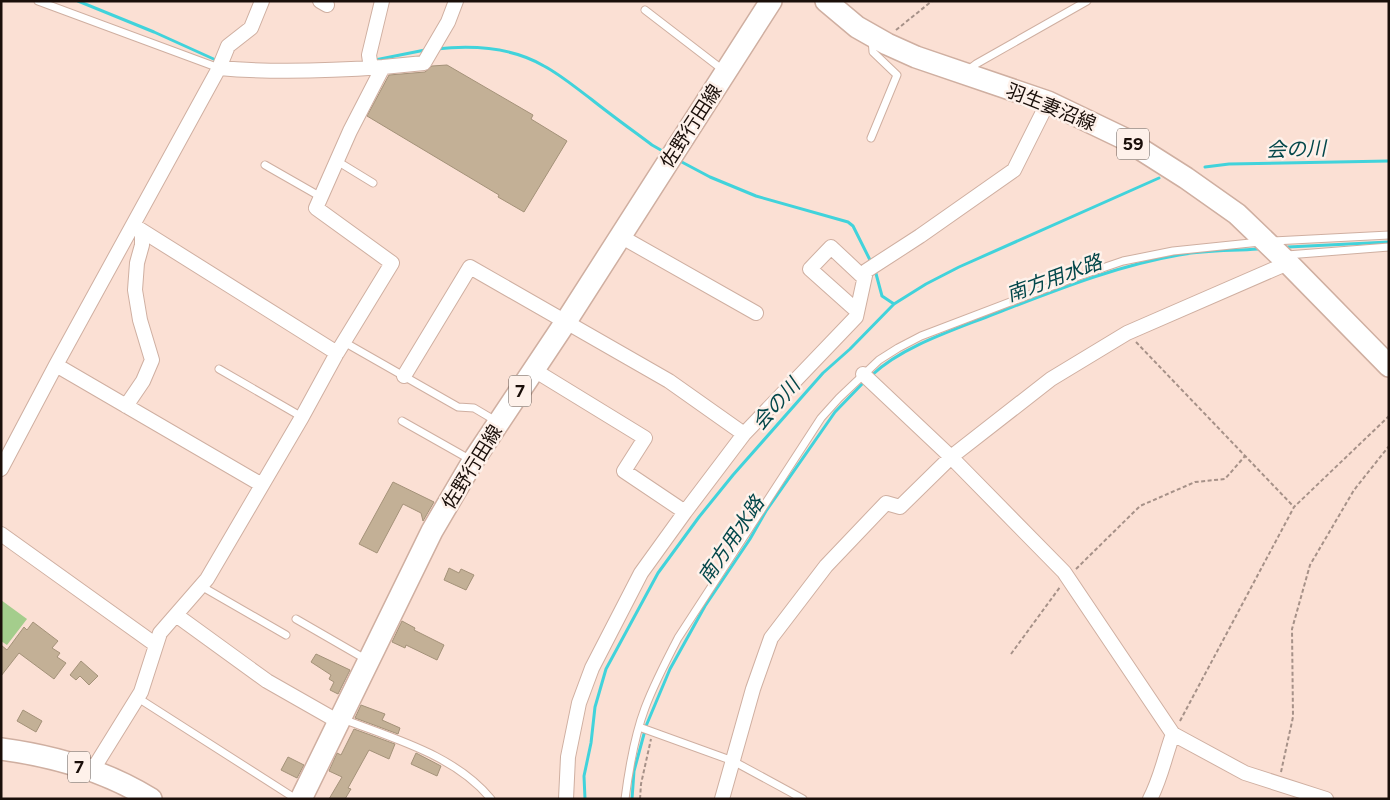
<svg xmlns="http://www.w3.org/2000/svg" width="1390" height="800" font-family="Figtree,'Noto Sans JP',sans-serif">
<style>
.green{fill:#a4cd8c}
.lines{fill:none;stroke-linecap:round;stroke-linejoin:round}
.stream{stroke:#41d3db;stroke-width:3}
.building{fill:#c3b096;stroke:#a49279}
.service-casing{stroke:#cfafa1;stroke-width:9}
.minor-casing{stroke:#cfafa1;stroke-width:16}
.primary-casing{stroke:#cfafa1;stroke-width:24}
.path{stroke:#a69188;stroke-width:2;stroke-dasharray:4 2.5;stroke-linecap:butt}
.service{stroke:#fff;stroke-width:7}
.minor{stroke:#fff;stroke-width:14}
.primary{stroke:#fff;stroke-width:21}
.labels{text-anchor:middle;dominant-baseline:central;stroke-width:5;stroke-linejoin:round;paint-order:stroke}
.shield{fill:#fef1ea;stroke:#5e534d;stroke-width:1}
.shield-label{font-size:18px;font-weight:bold;fill:#1a0f0a}
.street-label{font-size:19px;fill:#1a0f0a;stroke:#fef1ea}
.water-label{font-size:20px;font-style:italic;fill:#03474a;stroke:#fef1ea}
</style>
<rect width="100%" height="100%" fill="#fbe0d4"/>
<!-- green -->
<path class="green" d="M1 600 27 619 7 645 1 641Z"/>
<g class="lines">
<!-- stream -->
<path class="stream" d="M78 1 154 32 218 61
M436 49C473 45 512 47 544 66 561 75 576 88 591 99 611 115 632 130 652 145L666 153
M375 60 425 50
M678 160 710 177 756 196 848 222 853 226 871 262
M1205 167 1229 164 1389 161
M1288 247 1389 242
M875 270 882 296 894 304
M872 375C903 346 954 330 994 314 1054 291 1115 266 1179 255 1204 250 1232 251 1258 249
M646 726 670 669 705 606 750 539 766 511 835 412 863 383
M585 799 584 776 591 743 595 707 606 669 658 573 699 517 733 475 823 373 850 349 894 304 926 284 959 267 1159 178
M632 799 634 771 644 734"/>
</g>
<!-- building -->
<path class="building" d="M447 65 533 115 531 119 567 141 524 212 498 197 499 195 367 116 389 75 425 72 432 66Z
M393 482 434 502 423 521 421 513 403 504 377 553 359 544Z
M449 568 459 573 461 569 474 575 466 590 444 580Z
M402 621 415 628 414 630 444 645 437 660 406 645 405 648 392 642Z
M33 622 58 641 52 648 60 653 57 657 66 663 54 679 19 653 1 676V645L7 650 24 627 27 630Z
M316 654 350 670 338 694 330 690 334 682 329 679 331 675 311 662Z
M81 661 98 676 89 685 80 676 76 680 70 675Z
M361 705 385 714 382 720 400 728 398 734 355 718Z
M23 710 42 721 36 732 17 721Z
M354 729 395 744 389 759 369 750 348 788 351 789 345 799H329L342 777 329 771 337 753 341 755Z
M416 753 441 766 437 776 411 764Z
M288 757 304 765 297 778 281 770Z"/>
<g class="lines">
<!-- service casing -->
<g class="service-casing">
<path id="service" d="M38 1 219 68
M645 10 723 70
M970 74 972 67 976 64 1087 1
M871 138 897 75 873 52 872 39
M337 161 373 183
M265 165 321 197
M1273 241 1389 235
M1287 255 1389 247
M344 342 458 407 474 408 496 421
M219 369 302 417
M402 421 471 460
M201 586 286 635
M296 619 367 660
M138 698 296 799
M343 719C394 739 455 755 491 799
M639 727 733 761 803 799
M625 799C629 768 634 737 645 708 654 684 666 661 678 638L821 418 839 398 879 360 898 348 921 336 1076 277 1123 261 1173 251 1260 242"/>
</g>
<!-- minor casing -->
<g class="minor-casing">
<path id="minor" d="M320 1 327 5
M383 67 424 63 448 22 456 1
M219 68C274 73 328 71 383 67L350 131 316 208 392 263 337 353
M371 68 369 55 382 1
M620 236 756 313
M857 311 810 269 831 247 864 278
M56 365 262 485
M534 370 645 438 624 471 685 512
M863 374 951 457 1064 572 1173 734 1245 773 1326 799
M404 376 470 267 669 381 744 434
M126 406 143 381 152 360 140 320 135 290 137 263 142 245V231
M1 469 56 365 219 68 228 46 251 28 262 1
M1 534 156 645
M176 615 267 681 339 722
M92 771 141 692 160 633 207 579 302 417 337 353 133 225
M566 799 568 757 579 703 592 668 641 573 685 512 744 434 856 317 866 271 920 236 1014 170 1048 102
M722 799 753 689 771 638 826 566 886 503 900 507 951 457 1051 379 1127 333 1288 263
M1150 799C1161 778 1165 756 1173 734"/>
</g>
<!-- primary casing -->
<g class="primary-casing">
<path id="primary" d="M826 1 857 27 887 44 916 57 1048 102 1123 138 1186 178 1237 214 1288 263 1389 366
M1 749C53 756 106 771 151 799
M301 799 432 531 473 461 565 323 771 1"/>
</g>
<!-- path -->
<path class="path" d="M896 30 932 1
M1136 342 1294 507
M1076 569 1140 506 1195 482 1225 479 1245 456
M1011 654 1060 587
M1180 721 1294 507 1389 416
M1281 772 1293 717 1292 629 1310 565 1354 490 1389 446
M640 799 641 784 651 739"/>
<!-- service -->
<use href="#service" class="service"/>
<!-- minor -->
<use href="#minor" class="minor"/>
<!-- primary -->
<use href="#primary" class="primary"/>
</g>
<g class="labels">
<!-- shield labels -->
<g class="shield">
<rect x="1117" y="128.5" width="32" height="31" rx="4"/>
<rect x="509" y="375.5" width="22" height="31" rx="4"/>
<rect x="68" y="751.5" width="22" height="31" rx="4"/>
</g>
<g class="shield-label">
<text x="1133" y="144">59</text>
<text x="520" y="391">7</text>
<text x="79" y="767">7</text>
</g>
<!-- street labels -->
<g class="street-label">
<text transform="translate(1051 107) rotate(22)">羽生妻沼線</text>
<text transform="translate(691 126) rotate(-57)">佐野行田線</text>
<text transform="translate(472 467) rotate(-58)">佐野行田線</text>
</g>
<!-- water labels -->
<g class="water-label">
<text transform="translate(1296 149) rotate(-2)">会の川</text>
<text transform="translate(1054 278) rotate(-20)">南方用水路</text>
<text transform="translate(776 404) rotate(-49)">会の川</text>
<text transform="translate(731 540) rotate(-56)">南方用水路</text>
</g>
</g>
<!-- border -->
<rect width="1390" height="800" fill="none" stroke="#1a0f0a" stroke-width="5"/>
</svg>
